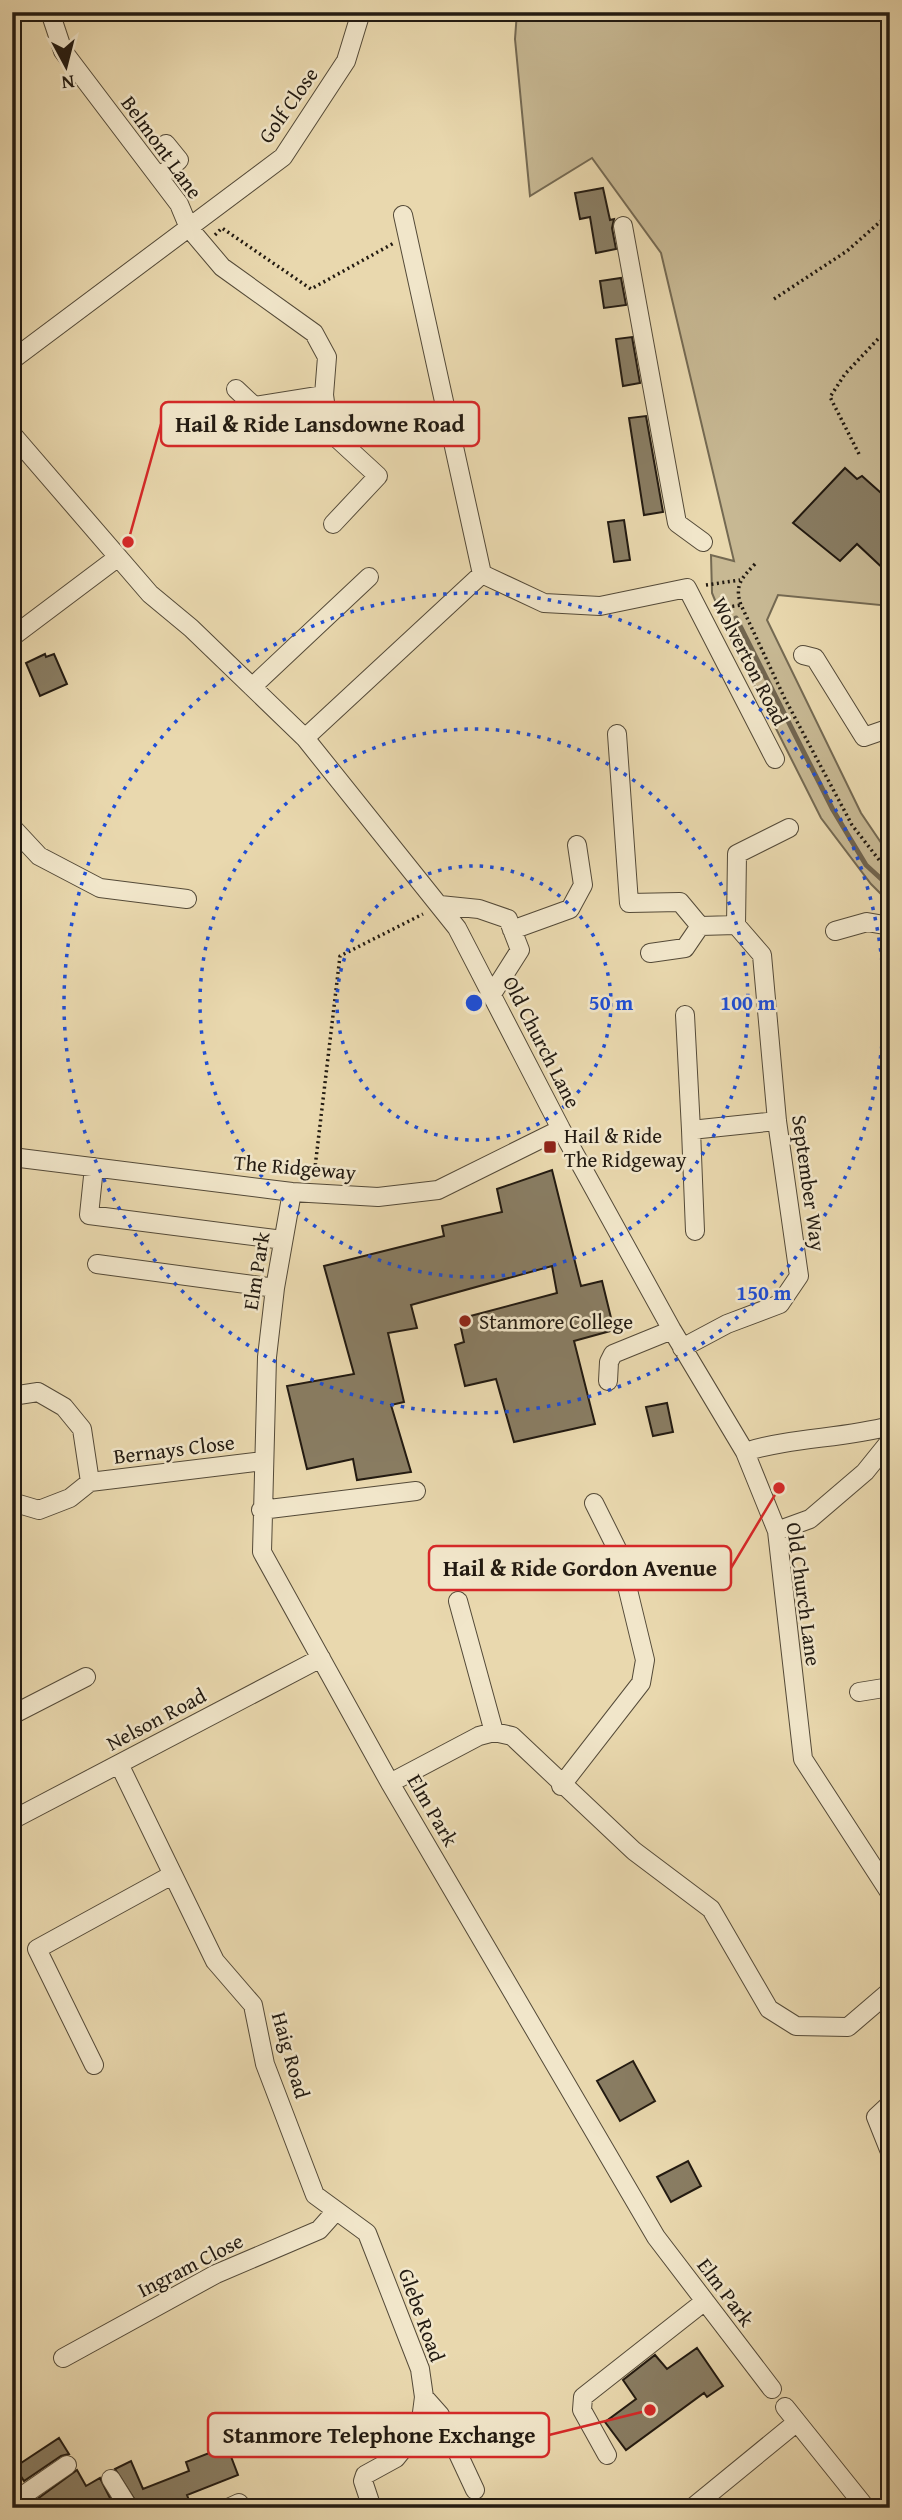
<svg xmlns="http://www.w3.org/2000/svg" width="902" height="2520" font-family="'Gentium Book Plus',serif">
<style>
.green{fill:#c7b893;stroke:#746952;stroke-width:2}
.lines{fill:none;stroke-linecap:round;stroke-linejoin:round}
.stream{stroke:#71654f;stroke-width:5}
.building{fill:#897d63;stroke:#221a11;stroke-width:2}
.minor-casing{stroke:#544a38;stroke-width:20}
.path{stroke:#221a11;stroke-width:3.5;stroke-dasharray:2 3.5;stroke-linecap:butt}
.minor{stroke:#f1e6ca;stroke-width:18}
.ring{fill:none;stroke:#1d4ed8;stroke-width:3.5;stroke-dasharray:3.5 7}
.poi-dot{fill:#8f2418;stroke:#f1e6ca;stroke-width:2.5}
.labels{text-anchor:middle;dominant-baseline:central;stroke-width:5;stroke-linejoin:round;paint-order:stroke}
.street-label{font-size:21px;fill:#221a11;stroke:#f1e6ca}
.poi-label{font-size:21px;fill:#221a11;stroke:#f1e6ca;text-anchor:start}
.centre{fill:#1d4ed8;stroke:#f1e6ca;stroke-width:3.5}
.ring-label{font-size:21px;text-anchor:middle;font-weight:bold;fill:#1d4ed8;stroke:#f1e6ca;stroke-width:5;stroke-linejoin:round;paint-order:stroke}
.leader{fill:none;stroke:#d62828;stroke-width:2.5}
.callout-dot{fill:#d62828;stroke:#f1e6ca;stroke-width:2.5}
.callout{fill:#f1e6ca;stroke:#d62828;stroke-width:2.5}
.callout-label{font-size:23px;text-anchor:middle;font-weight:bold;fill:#221a11}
</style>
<rect width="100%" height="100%" fill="#e9d8ae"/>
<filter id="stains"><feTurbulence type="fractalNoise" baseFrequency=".00286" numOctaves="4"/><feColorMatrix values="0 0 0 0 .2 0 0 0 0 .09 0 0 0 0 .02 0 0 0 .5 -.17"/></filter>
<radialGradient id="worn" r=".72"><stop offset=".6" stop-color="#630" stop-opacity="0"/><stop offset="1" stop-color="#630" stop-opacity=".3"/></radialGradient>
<!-- green -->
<path class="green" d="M517 12H890V606L778 595 767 620 861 813 890 856V903L871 884 821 818 731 639 712 593 711 555 734 561 661 253 592 158 530 196 515 39Z"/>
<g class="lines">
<!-- stream -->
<path class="stream" d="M736 618 833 810 866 865 890 887"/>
</g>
<!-- building -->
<path class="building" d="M603 188 610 220 614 219 612 228 616 249 596 253 590 217 580 219 575 193Z
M621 278 626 305 604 308 600 281Z
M632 337 640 383 623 386 616 339Z
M646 416 663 512 644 515 629 418Z
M845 468 857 479 862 476 890 501V575L857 544 840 561 793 523Z
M624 520 630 560 614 562 608 522Z
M45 654 46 657 54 654 67 684 40 696 26 663Z
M552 1170 581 1286 602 1281 614 1330 574 1341 595 1424 514 1442 496 1379 465 1386 455 1345 464 1342 459 1319 557 1293 552 1266 411 1305 417 1328 388 1333 404 1402 391 1405 411 1472 357 1480 353 1459 307 1469 287 1386 354 1374 324 1266 444 1236 442 1226 502 1212 497 1189Z
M667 1403 673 1432 653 1436 646 1407Z
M633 2061 655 2101 620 2121 597 2081Z
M688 2161 701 2186 671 2202 657 2177Z
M697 2348 723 2386 707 2397 704 2393 626 2450 605 2422 636 2399 623 2380 655 2355 667 2369Z
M59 2438 69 2454 61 2456 24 2481 15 2467Z
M227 2446 238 2475 187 2495 192 2508H140L115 2469 131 2461 143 2489 189 2471 186 2462Z
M77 2470 86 2486 100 2478 115 2508H41L36 2500Z"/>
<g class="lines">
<!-- minor casing -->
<g class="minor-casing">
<path id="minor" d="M50 12 63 51 179 204 189 228 222 267 314 333 327 357 324 395 329 431 378 476 333 524
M160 177 179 160 166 144
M403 215 482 574
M623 226 677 523 703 542
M12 360 283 157 346 61 361 12
M236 389 254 406 324 395
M12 434 150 594 191 628 305 738 457 928 561 1129 672 1330 745 1452 777 1531 803 1759 890 1893
M482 574 544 603 600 606 687 588 775 759
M12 637 117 558
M803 655 815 658 864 737 890 728
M252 687 369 577
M617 734 629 903 680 902 700 926
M305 738 482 574
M12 827 39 856 100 888 187 899
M440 905 479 909 508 919 520 950 492 994
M512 930 570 909 583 885 577 845
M835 931 867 922 890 926
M650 953 685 948 700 926 736 925
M685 1015 691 1130 777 1121
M691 1130 695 1231
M12 1157 292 1192 378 1197 438 1190 561 1129
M94 1167 89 1215 283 1240
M292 1192 275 1288 267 1357 262 1552 390 1783 656 2237 772 2389
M97 1264 275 1288
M682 1348 727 1324 780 1304 799 1276 777 1121 762 955 736 925 737 854 789 828
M608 1381 609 1362 613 1354 672 1330
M12 1396 38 1392 64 1407 82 1429 90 1482
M745 1452C792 1437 842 1439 890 1426
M90 1482 263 1461
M12 1502 39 1510 70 1498 90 1482
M261 1510 416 1491
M777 1531 810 1519 865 1472 890 1441
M458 1601 494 1732
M859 1692 890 1687
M12 1715 86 1677
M119 1764 215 1961 253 2005 265 2064 315 2195 367 2233 420 2369 424 2397 420 2428 396 2458 365 2475 363 2481 372 2508
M390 1783 479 1736 494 1732 512 1736 634 1851 711 1909 769 2009 796 2026 848 2027 890 1991
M561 1786 641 1683 645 1660 619 1553 594 1503
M12 1820 321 1658
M94 2065 37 1949 172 1875
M890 2104 876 2117 890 2152
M63 2358 216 2274 319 2230 335 2212
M424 2397 440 2415 475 2490
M785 2407 866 2508
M607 2455 582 2410 583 2397 705 2301
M111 2479 129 2508
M12 2503 67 2465
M228 2508 239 2503 242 2508
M692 2508 797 2422"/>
</g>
<!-- path -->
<path class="path" d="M215 235 222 228 311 289 394 243
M774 299 847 251 890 213
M859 454 830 397 845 374 878 339
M755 564C742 578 734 585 741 605L785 699 852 825 890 874
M706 585 740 580
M716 609 741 605
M314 1176 340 956 423 914"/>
<!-- minor -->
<use href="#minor" class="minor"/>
</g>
<!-- distance rings -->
<g class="ring">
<circle cx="474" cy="1003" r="137"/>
<circle cx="474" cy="1003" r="274"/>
<circle cx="474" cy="1003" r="410"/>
</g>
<!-- markers -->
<g class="poi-dot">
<rect x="543" y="1140" width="14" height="14" rx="3.5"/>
<circle cx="465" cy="1321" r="7"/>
</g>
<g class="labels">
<!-- street labels -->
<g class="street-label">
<text transform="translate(288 105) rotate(-55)">Golf Close</text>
<text transform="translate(162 147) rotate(54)">Belmont Lane</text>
<text transform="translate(750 661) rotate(63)">Wolverton Road</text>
<text transform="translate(542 1042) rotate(63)">Old Church Lane</text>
<text transform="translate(295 1167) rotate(5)">The Ridgeway</text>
<text transform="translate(809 1183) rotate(82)">September Way</text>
<text transform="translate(256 1271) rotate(-81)">Elm Park</text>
<text transform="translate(174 1449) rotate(-7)">Bernays Close</text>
<text transform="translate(804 1594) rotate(82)">Old Church Lane</text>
<text transform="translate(156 1719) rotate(-28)">Nelson Road</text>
<text transform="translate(433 1810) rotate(60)">Elm Park</text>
<text transform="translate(291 2055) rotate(74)">Haig Road</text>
<text transform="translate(190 2265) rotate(-27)">Ingram Close</text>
<text transform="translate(726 2292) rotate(53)">Elm Park</text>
<text transform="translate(422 2315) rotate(70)">Glebe Road</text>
</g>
<!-- poi labels -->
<g class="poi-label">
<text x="564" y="1135">Hail &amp; Ride<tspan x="564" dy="24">The Ridgeway</tspan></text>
<text x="479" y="1321">Stanmore College</text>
</g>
</g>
<circle cx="474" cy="1003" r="10" class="centre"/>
<g class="ring-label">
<text x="611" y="1010">50 m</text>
<text x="748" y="1010">100 m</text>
<text x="764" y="1300">150 m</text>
</g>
<!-- callouts -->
<path class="leader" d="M128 542L161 424M779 1488L731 1568M650 2410L549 2435"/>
<g class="callout-dot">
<circle cx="128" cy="542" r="7"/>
<circle cx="779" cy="1488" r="7"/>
<circle cx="650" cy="2410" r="7"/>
</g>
<g class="callout">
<rect x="161" y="402" width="318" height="44" rx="7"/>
<rect x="429" y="1546" width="302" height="44" rx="7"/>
<rect x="208" y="2413" width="341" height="44" rx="7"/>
</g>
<g class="callout-label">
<text x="320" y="432">Hail &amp; Ride Lansdowne Road</text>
<text x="580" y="1576">Hail &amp; Ride Gordon Avenue</text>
<text x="379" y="2443">Stanmore Telephone Exchange</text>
</g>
<!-- margin -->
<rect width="902" height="2520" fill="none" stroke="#e9d8ae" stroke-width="42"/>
<rect x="14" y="14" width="874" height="2492" fill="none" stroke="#221a11" stroke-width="3.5"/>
<rect x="21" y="21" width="860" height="2478" fill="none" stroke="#221a11" stroke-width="2"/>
<!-- north arrow -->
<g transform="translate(66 66) rotate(173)" stroke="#f1e6ca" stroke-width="5" paint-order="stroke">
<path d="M0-5L12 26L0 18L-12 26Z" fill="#221a11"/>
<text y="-10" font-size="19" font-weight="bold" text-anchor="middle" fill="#221a11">N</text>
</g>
<rect width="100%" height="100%" filter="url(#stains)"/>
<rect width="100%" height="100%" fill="url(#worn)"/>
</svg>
